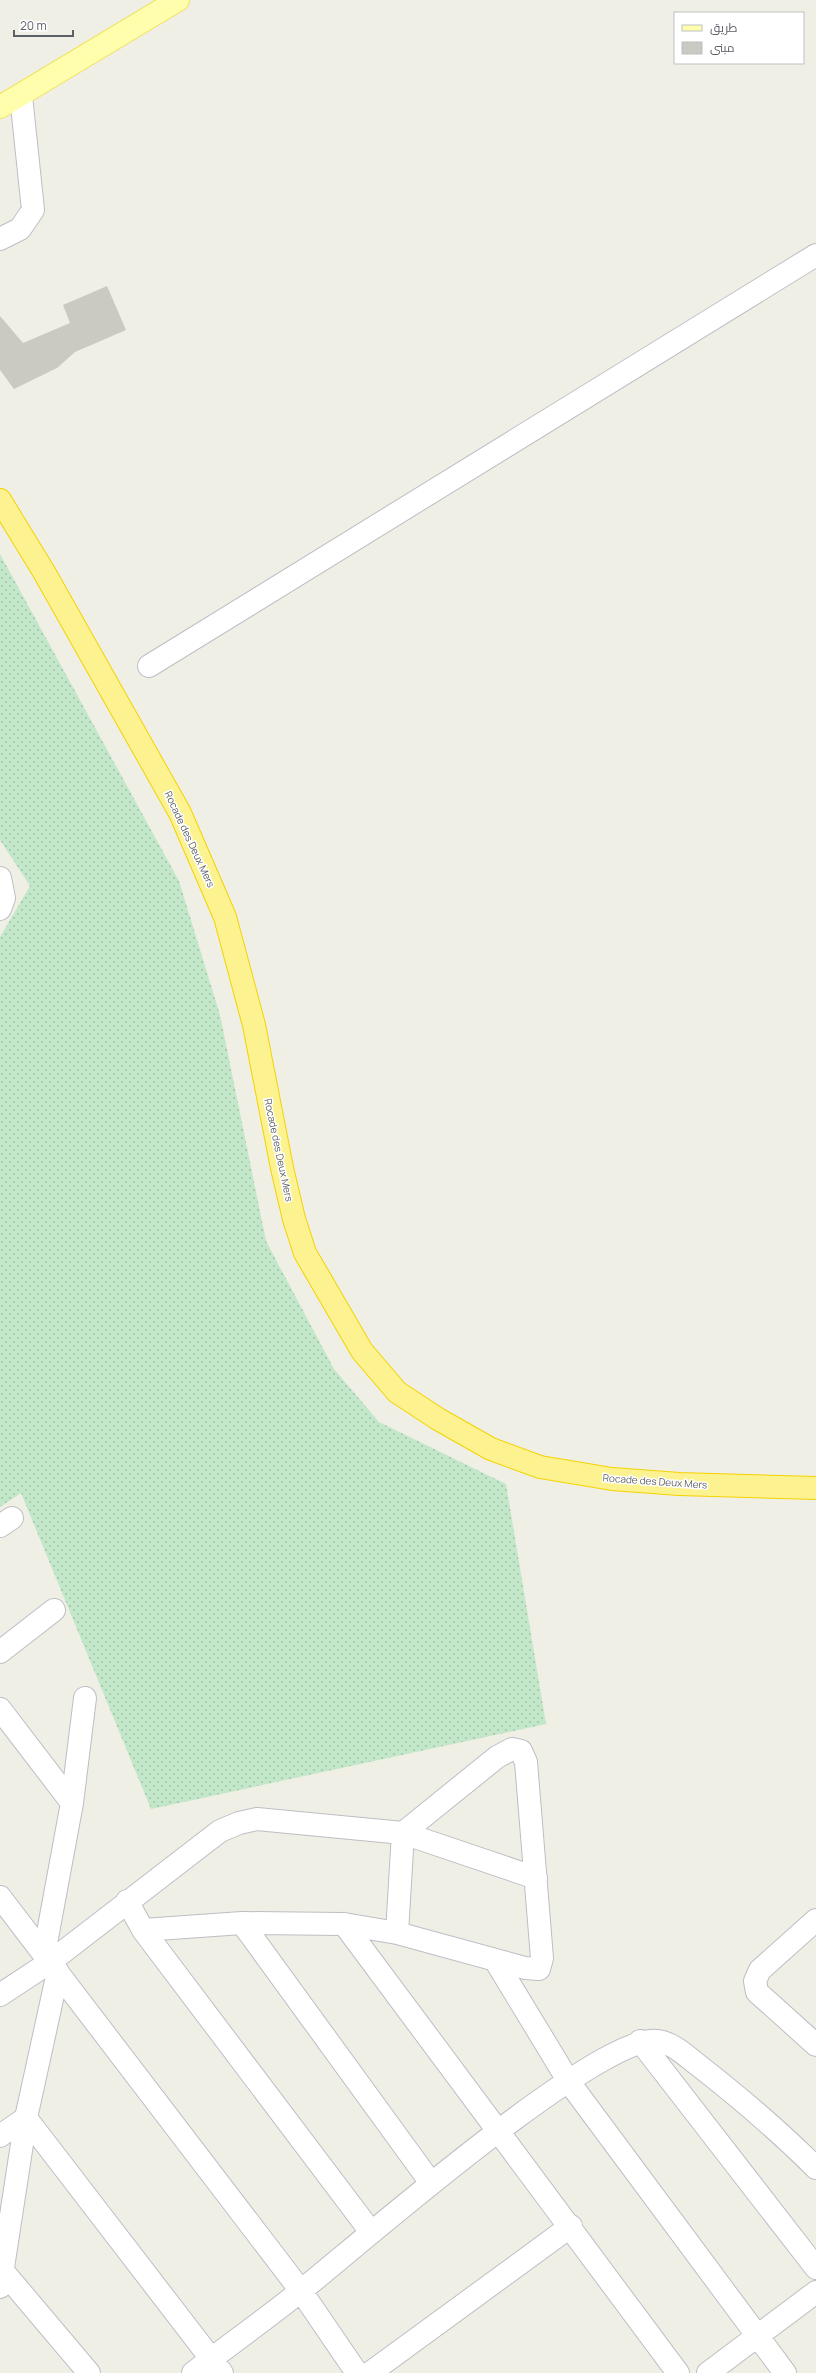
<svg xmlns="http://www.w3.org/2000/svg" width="816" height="2373" font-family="Manrope,Cairo,sans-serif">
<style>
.grass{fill:url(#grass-dots)}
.building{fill:#cbcac2}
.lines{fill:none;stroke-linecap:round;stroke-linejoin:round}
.minor-casing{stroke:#bdbec4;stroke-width:24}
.major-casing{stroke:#f1e15e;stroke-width:24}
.highway-casing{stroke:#f4d202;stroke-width:24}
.minor{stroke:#fff;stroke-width:22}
.major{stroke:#fefeac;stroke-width:22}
.highway{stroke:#fcf390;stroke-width:22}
.labels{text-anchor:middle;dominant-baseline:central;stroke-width:3;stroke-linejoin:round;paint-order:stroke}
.street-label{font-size:10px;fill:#5d6066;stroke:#fff}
</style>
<defs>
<pattern id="grass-dots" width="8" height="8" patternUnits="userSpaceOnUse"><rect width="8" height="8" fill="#c3e7c9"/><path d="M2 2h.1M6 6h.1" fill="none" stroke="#a2bfa7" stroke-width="1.8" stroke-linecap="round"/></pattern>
</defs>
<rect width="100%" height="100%" fill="#f0efe6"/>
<!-- grass -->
<path class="grass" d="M0 554 179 881 220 1015 266 1241 334 1369 379 1422 506 1484 546 1724 151 1809 21 1493 0 1507V937L30 886 0 840Z"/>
<!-- building -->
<path class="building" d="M107 286 126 330 75 352 57 368 14 389 0 370V316L23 343 70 323 63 305Z"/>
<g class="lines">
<!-- minor casing -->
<g class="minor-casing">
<path id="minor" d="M0 239 20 229 33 210 21 96
M149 666 816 255
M0 878 4 898 0 909
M0 1526 12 1518
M0 1652 54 1610
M0 1709 72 1803
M0 1897 301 2291 357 2373
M127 1901 143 1930 371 2232
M816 1920 760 1970 755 1981 757 1992 816 2045
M242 1923 431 2183
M344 1924 678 2373
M143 1930 242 1923 344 1924 397 1933 525 1968 539 1969 542 1958 526 1762 521 1751 512 1749 497 1757 403 1833 397 1933
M44 1954 72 1803 85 1698
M495 1960 569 2082 785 2373
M0 1995 50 1962 220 1831 239 1823 257 1819 403 1833 536 1878
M640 2041 816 2268
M0 2136 26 2118 222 2373
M0 2271 2 2270 89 2373
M0 2287 26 2118 58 1972
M193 2373C229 2345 266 2319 302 2290 356 2247 602 2031 658 2041 673 2043 686 2056 698 2065 739 2097 779 2131 816 2168
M370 2373 571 2226
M708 2373 816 2292"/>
</g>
<!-- major casing -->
<g class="major-casing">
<path id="major" d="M0 107 178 0"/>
</g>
<!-- highway casing -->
<g class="highway-casing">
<path id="highway" d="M0 500 44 572 180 813 225 917 254 1025 282 1168 294 1219 305 1253 362 1351 397 1392 438 1419 491 1449 540 1467 612 1479 679 1484 816 1488"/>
</g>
<!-- minor -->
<use href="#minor" class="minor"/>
<!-- major -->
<use href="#major" class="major"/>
<!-- highway -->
<use href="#highway" class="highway"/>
</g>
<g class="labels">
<!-- street labels -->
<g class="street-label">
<text transform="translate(190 839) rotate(65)">Rocade des Deux Mers</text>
<text transform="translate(279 1150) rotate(78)">Rocade des Deux Mers</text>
<text transform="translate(655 1481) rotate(4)">Rocade des Deux Mers</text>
</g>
</g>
<!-- legend -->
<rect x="674" y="12" width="130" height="52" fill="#ffffff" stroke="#bebfc2"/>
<rect x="682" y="25" width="20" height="6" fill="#fefeac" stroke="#bebfc2"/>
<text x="710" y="32" font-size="12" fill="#5d6066">طريق</text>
<rect x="682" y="42" width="20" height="12" fill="#cbcac2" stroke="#bebfc2"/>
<text x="710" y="52" font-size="12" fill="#5d6066">مبنى</text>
<!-- scale -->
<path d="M14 30v6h59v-6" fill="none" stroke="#5d6066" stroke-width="2"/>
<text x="20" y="30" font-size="12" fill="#5d6066" stroke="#ffffff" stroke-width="3" paint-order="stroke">20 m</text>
</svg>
